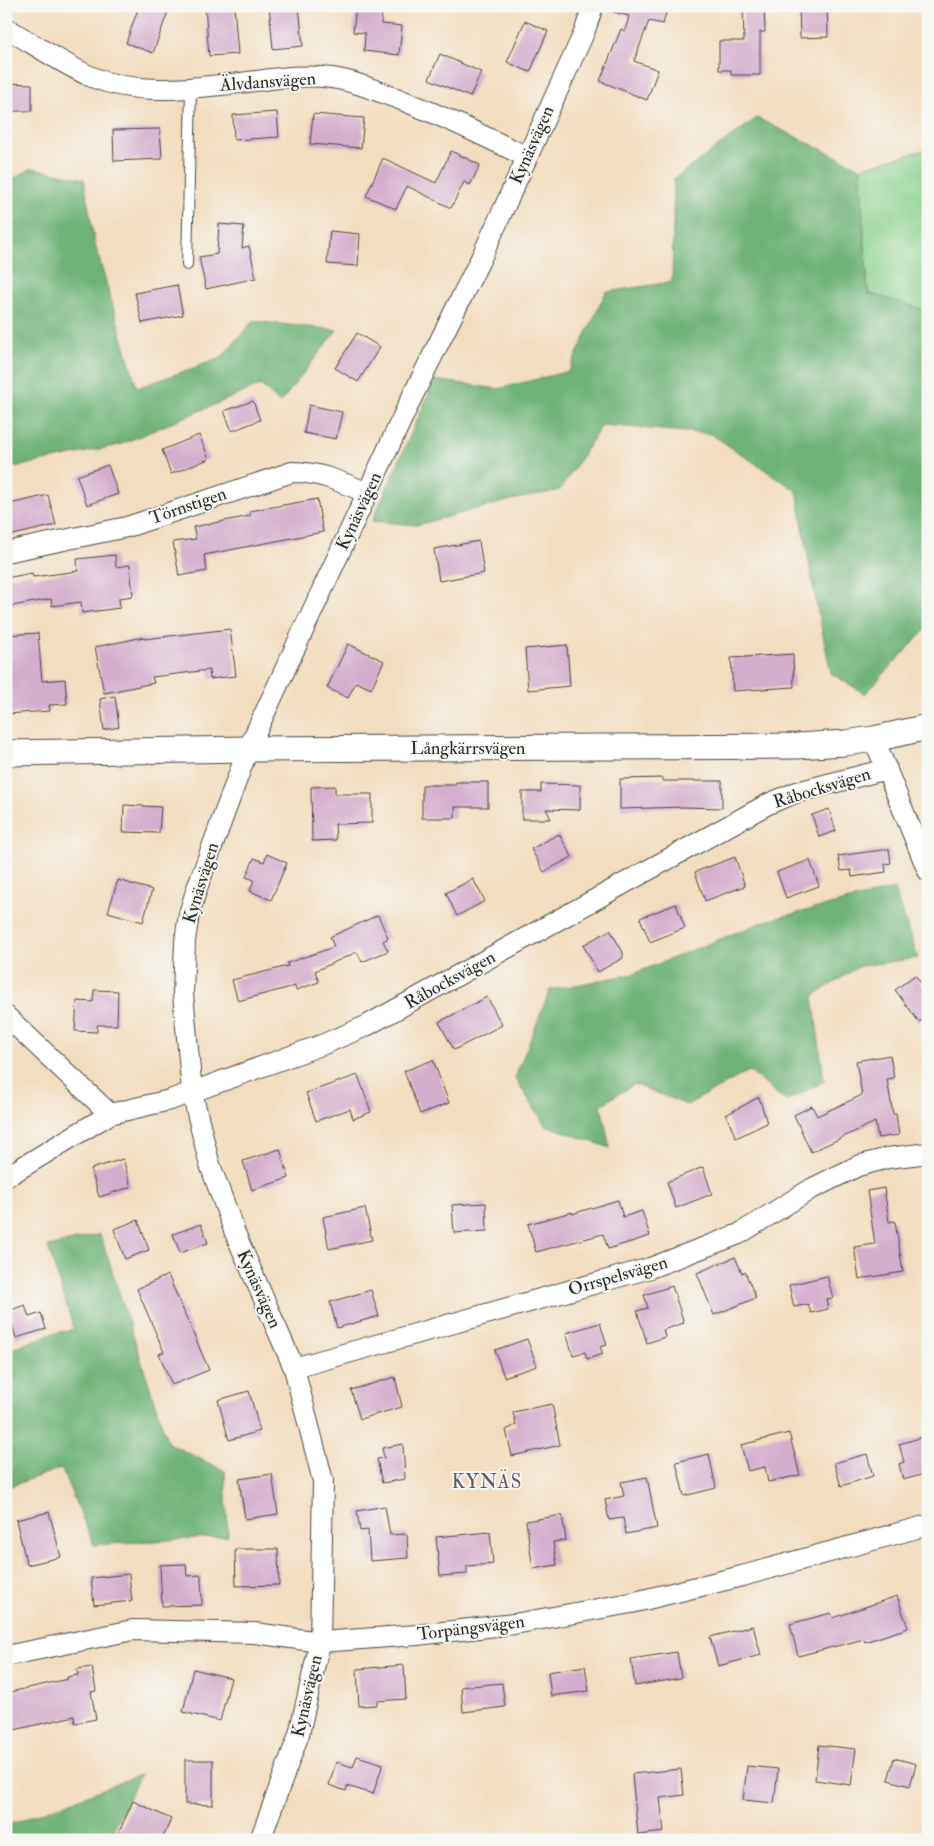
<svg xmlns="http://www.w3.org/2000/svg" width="934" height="1846" font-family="'IM FELL Double Pica',serif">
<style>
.green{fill:#8ad18c;stroke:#5a7e5c}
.forest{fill:#6fb378;stroke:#4d6f52}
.building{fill:#d4accc}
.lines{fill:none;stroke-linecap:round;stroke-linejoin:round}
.service-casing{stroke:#494641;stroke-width:12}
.minor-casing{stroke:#494641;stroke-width:22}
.tertiary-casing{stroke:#494641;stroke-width:27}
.service{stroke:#fff;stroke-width:10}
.minor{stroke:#fff;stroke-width:20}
.tertiary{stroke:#fff;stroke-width:25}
.labels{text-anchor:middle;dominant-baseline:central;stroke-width:4;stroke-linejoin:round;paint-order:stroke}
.street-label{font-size:18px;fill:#2b2b2b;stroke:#f6f6f2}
.neighbourhood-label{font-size:19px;letter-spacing:1px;fill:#665863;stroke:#f6f6f2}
</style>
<rect width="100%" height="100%" fill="#f6f6f2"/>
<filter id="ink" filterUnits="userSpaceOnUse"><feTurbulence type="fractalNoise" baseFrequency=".02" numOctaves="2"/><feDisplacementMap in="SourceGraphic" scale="10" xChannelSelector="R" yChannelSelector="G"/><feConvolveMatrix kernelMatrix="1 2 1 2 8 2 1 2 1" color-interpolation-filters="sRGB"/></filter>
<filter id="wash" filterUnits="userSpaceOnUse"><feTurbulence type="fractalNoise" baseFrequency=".0096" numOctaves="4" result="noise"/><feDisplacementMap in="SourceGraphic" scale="20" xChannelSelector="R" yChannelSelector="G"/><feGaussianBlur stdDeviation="1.12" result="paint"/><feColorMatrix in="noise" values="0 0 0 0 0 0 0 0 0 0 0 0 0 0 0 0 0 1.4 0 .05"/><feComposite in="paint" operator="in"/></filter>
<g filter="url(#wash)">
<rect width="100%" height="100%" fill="#f3ddc0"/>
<!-- green -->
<path class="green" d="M928 149V311L868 293 860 168Z"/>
<!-- forest -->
<path class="forest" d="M757 118 860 168 868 293 928 311V627L865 694 831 673 815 597 797 491 711 434 602 425 560 490 507 501 417 525 372 521 435 380 498 389 569 371 606 292 672 282 674 179Z
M32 168 84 179 95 245 137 388 221 358 253 321 337 330 280 403 261 385 119 445 6 469V183Z
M894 889 918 958 860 966 813 996 824 1081 786 1101 749 1071 687 1105 634 1084 601 1105 610 1148 545 1125 515 1078 550 990 633 974 765 921Z
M100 1234 168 1443 225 1471 228 1536 94 1545 61 1468 6 1488V1351L51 1334 74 1329 48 1247Z
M140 1775 114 1827 118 1840H6V1826Z"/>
<g id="blocks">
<!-- building -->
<path class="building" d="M139 6H170L153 53 126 43Z
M205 6H234L238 54 209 56Z
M269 6H299L303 46 273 49Z
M356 6 382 8 381 24 402 26 399 55 364 51 365 33 353 32Z
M614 6H668L663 24 649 21 634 61 658 70 647 100 600 81 621 29 625 31 629 16 614 12Z
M743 6H764L765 32H760V75H731V70H719V41H744Z
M799 6H827L828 37 800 38Z
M525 21 548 31 530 72 507 62Z
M440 54 481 72 470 97 429 79Z
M6 83 32 84V111H6Z
M277 112 279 137 234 140 233 115Z
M313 114 364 118 361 148 310 144Z
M160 129 162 159 114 161 113 130Z
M451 151 480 165 470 185 464 182 451 208 407 186 396 209 366 196 383 158 436 183Z
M219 224 244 226 242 248 249 246 256 278 206 289 199 257 217 254Z
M330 231 360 234 358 266 327 264Z
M177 285 183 315 142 323 135 293Z
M357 333 380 347 358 382 335 368Z
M253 401 260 420 232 431 224 411Z
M309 405 342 412 336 439 304 433Z
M199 435 209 459 171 474 162 450Z
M108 465 118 494 87 505 77 476Z
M48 495 56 525 9 536 6 523V505Z
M317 499 323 532 204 555 207 571 179 576 173 542 196 539 193 527 250 516V511Z
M479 541 484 573 439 581 434 549Z
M115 555 116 567 130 565 133 596 119 598 120 608 82 613 81 602 52 606 51 599 6 607V578L32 573 33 577 78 571 77 559Z
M230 629 236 676 210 679 209 670 152 677 154 683 104 693 95 647 144 637V639Z
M38 633 42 681 65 679 67 704 49 705 50 711 6 714V684H8L6 635Z
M348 644 384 661 371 689 356 682 348 698 327 688Z
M567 645 570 686 528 690 525 649Z
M793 654 794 687 733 691 731 658Z
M115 696 119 727 104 730 100 699Z
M663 778V781H722V808L684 807 620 809V779Z
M456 782H488V807H455V818H422V785H455Z
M541 784 580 785V810L546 809 551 819H522V792H541Z
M335 786V794H372V823L335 824 336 840 312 841 311 787Z
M124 805 161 807 159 833 123 832Z
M829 809 836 831 819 837 812 815Z
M559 834 572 857 544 872 531 849Z
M889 849 891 863 885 864 886 872 852 877 851 870 841 871 838 856Z
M267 854 287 863 271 900 250 891 254 880 246 877 254 858 264 862Z
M735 857 745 886 705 901 695 872Z
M810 860 819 886 786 898 777 872Z
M473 879 485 901 457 916 446 893Z
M118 880 152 890 143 922 108 912Z
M676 904 685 928 650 942 640 918Z
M378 915 388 938 383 941 388 951 362 962 357 952 315 971 319 982 296 990 295 986 238 1001 232 980 288 966 287 963 334 947 330 937Z
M610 930 623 952V958L598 972 583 945Z
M915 975 928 993V1016L919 1022 895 990Z
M94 990 118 991 117 1025H97V1032L75 1031 77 1001 93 1002Z
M487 997 502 1025 454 1050 439 1022Z
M890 1055 894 1078 887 1079 893 1114H896L899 1135 878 1138 875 1122 811 1152 794 1115 812 1106 817 1116 862 1095 856 1061Z
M433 1060 449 1103 420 1114 404 1071Z
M358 1075 371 1112 353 1119 350 1109 316 1121 306 1093Z
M759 1097 767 1123 736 1138 726 1115Z
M280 1149 289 1178 252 1190 243 1161Z
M123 1159 131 1187 99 1197 91 1169Z
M703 1167 712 1194 676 1208 667 1182Z
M884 1188 889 1222 895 1221 903 1272 859 1279 854 1247 875 1244 867 1191Z
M618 1200 623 1217 642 1211 650 1236 608 1249 603 1234 536 1252 528 1224 572 1212V1214Z
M486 1203 487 1231 454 1233 452 1205Z
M365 1208 372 1240 329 1249 323 1217Z
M138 1220 149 1250 125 1259 114 1229Z
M201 1224 208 1243 180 1253 173 1234Z
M735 1257 742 1273 745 1272 756 1298 714 1315 697 1273Z
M168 1275 209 1370 172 1385 159 1354 164 1352 137 1289Z
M827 1276 833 1298 826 1299 828 1309 811 1313 808 1304 794 1307 789 1285Z
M672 1286 684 1323 663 1330 665 1337 647 1343 637 1311 648 1308 644 1295Z
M371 1290 379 1316 337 1328 330 1302Z
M25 1305 29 1317 41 1313 46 1329 16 1338 8 1311Z
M600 1323 607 1345 600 1347 603 1354 587 1359 585 1352 573 1355 566 1333Z
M527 1339 537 1366 504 1377 495 1350Z
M395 1377 402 1407 360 1419 351 1390Z
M249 1391 260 1431 229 1440 218 1400Z
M552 1404 560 1445 512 1456 506 1430 516 1425 513 1412Z
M789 1433 800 1475 768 1482 765 1467 748 1471 741 1445Z
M923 1437 928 1454V1473L903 1480 899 1464 904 1462 899 1444Z
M403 1444 405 1479 382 1483 377 1459 384 1458 382 1448Z
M709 1454 716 1488 684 1496 676 1462Z
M867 1454 873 1476 841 1486 834 1463Z
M272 1474 278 1514 245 1519 239 1479Z
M647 1477 657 1528 626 1534 623 1518 609 1520 605 1500 624 1496 621 1482Z
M385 1506 390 1535 407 1534 408 1558 370 1561 368 1530 360 1531 357 1511Z
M49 1512 61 1557 27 1565 16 1520Z
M562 1515 566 1540 553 1542 557 1565 533 1569 526 1521Z
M490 1532 493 1564 467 1566V1574L440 1576 436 1537Z
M235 1549H278L279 1585 236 1586Z
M186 1564 187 1576 201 1575 202 1605 162 1606 160 1565Z
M129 1574 132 1601 94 1605 91 1578Z
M897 1596 908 1628 865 1642 864 1639 798 1656 790 1624 831 1613 833 1618Z
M753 1626 761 1655 718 1666 710 1637Z
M677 1652 681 1678 635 1686 631 1659Z
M404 1665 406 1699 377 1701V1705L359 1706 357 1669Z
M585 1666 589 1691 551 1696 548 1672Z
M92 1667 96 1691 91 1692 96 1719 75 1723 74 1716 6 1732V1693L68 1679 67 1677 78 1675 77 1669Z
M193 1669 231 1678 220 1721 183 1712Z
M502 1683 505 1707 463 1712 461 1687Z
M819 1745 856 1749 851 1785 815 1780Z
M357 1756 383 1764 373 1794 347 1786 346 1791 329 1785 336 1762 353 1767Z
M894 1758 916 1764 910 1786 888 1780Z
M185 1760H213V1805L185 1804Z
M747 1766 778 1769 774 1803 743 1800Z
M681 1769 684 1795 660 1798 664 1832 638 1835 632 1774Z
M133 1801 171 1819 162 1840H135L119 1832Z"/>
</g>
</g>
<g filter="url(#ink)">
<use href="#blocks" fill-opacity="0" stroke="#494641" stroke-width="1"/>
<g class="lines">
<!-- service casing -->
<g class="service-casing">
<path id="service" d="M187 265 191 88"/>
</g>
<!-- minor casing -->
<g class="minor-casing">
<path id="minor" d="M6 28C34 44 62 64 92 77 136 95 184 89 230 84 263 81 298 73 332 78 354 81 375 90 396 98 441 115 484 136 527 157
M6 552 127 527 292 472C319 472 342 482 367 493
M874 739 928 871
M6 1016 110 1114
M6 1177 110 1114 170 1100 324 1044 366 1026 768 804 797 792 887 769
M294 1368 650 1268 739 1234 811 1189 858 1166 888 1158 928 1153
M6 1656 133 1630 255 1633 320 1642 417 1635 514 1624 631 1603 742 1576 928 1525
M260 1840 299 1734 320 1642 323 1481 294 1368 235 1233 209 1162 201 1129 192 1092 183 994 185 941 189 914 197 888 248 749 412 397 482 256 584 33 593 6"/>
</g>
<!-- tertiary casing -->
<g class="tertiary-casing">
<path id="tertiary" d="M6 753 248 749 797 746 845 743 874 739 928 727"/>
</g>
<!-- service -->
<use href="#service" class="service"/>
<!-- minor -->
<use href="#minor" class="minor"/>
<!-- tertiary -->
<use href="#tertiary" class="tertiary"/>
</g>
</g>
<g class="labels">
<!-- street labels -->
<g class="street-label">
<text transform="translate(268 82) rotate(-4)">Älvdansvägen</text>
<text transform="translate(532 145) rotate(-66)">Kynäsvägen</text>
<text transform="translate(188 506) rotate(-19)">Törnstigen</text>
<text transform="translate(359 511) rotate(-65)">Kynäsvägen</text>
<text x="468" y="748">Långkärrsvägen</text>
<text transform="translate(822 788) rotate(-17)">Råbocksvägen</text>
<text transform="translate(201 883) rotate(-73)">Kynäsvägen</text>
<text transform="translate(450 980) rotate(-29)">Råbocksvägen</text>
<text transform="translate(618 1276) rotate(-16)">Orrspelsvägen</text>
<text transform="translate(259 1289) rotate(66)">Kynäsvägen</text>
<text transform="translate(471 1628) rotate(-7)">Torpängsvägen</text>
<text transform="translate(307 1696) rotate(-77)">Kynäsvägen</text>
</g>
<!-- neighbourhood labels -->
<g class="neighbourhood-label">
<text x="487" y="1482">KYNÄS</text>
</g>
</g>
<!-- margin -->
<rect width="934" height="1846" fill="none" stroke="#f6f6f2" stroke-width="25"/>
</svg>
